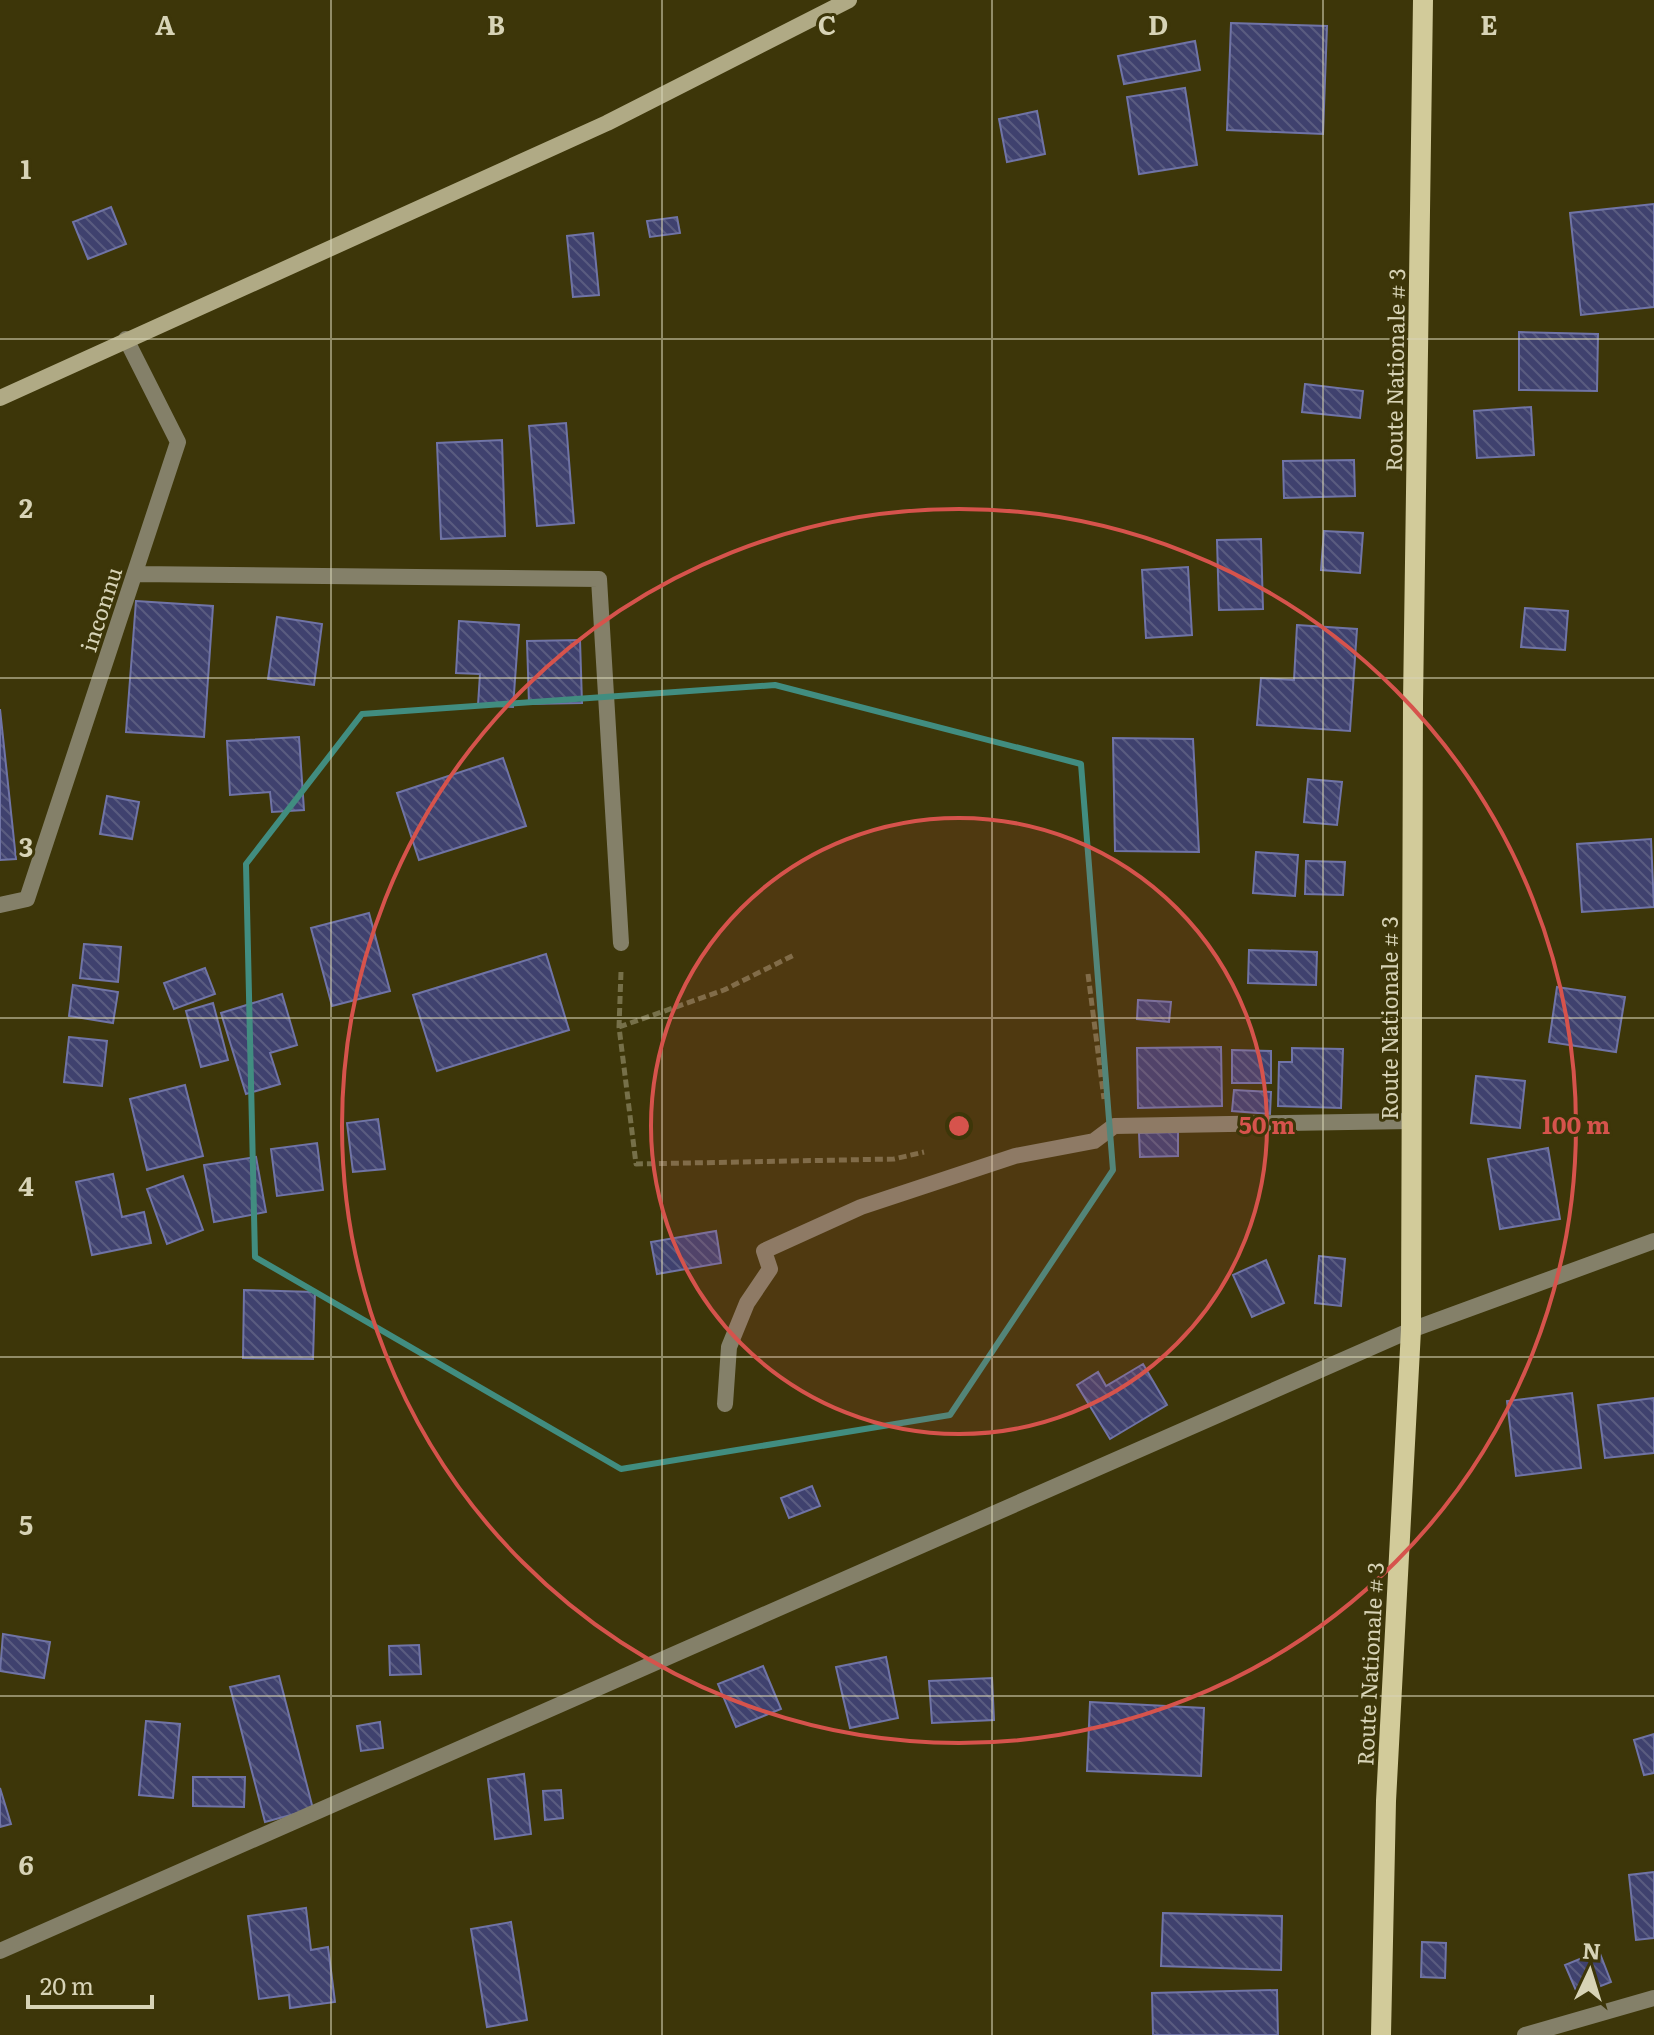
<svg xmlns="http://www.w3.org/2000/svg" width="1654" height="2035" font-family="Literata,serif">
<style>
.building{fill:url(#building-back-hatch);stroke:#7074a6;stroke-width:2}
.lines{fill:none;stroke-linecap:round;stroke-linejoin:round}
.path{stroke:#767049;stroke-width:5;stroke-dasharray:8 4;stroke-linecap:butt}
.minor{stroke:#848069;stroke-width:16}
.secondary{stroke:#b0aa85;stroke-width:16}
.primary{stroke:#d2cb9a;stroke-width:20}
.marked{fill:none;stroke:#418d80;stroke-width:6;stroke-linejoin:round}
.grid{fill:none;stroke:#d7d3b6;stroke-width:2;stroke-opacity:0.55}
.ring{fill:none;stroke:#d6534c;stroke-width:4}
.labels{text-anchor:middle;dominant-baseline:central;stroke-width:6;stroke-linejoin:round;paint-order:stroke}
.street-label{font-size:22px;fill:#d7d3b6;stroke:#3d3609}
.grid-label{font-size:26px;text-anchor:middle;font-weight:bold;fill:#d7d3b6;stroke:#3d3609;stroke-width:6;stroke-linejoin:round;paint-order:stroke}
.centre{fill:#d6534c;stroke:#3d3609;stroke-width:4}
.ring-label{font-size:24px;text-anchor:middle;font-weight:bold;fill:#d6534c;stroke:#3d3609;stroke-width:6;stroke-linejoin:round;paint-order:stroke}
</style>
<defs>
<pattern id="building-back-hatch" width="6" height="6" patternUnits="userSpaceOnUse" patternTransform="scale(2)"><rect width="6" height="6" fill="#3f416e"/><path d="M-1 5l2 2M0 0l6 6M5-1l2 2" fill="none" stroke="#5a5c80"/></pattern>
</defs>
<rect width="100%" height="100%" fill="#3d3609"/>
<!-- building -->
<path class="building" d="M1231 23 1327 26 1323 134 1227 130Z
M1195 41 1200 70 1124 84 1118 56Z
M1185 88 1197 165 1139 174 1127 97Z
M1037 111 1045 154 1007 162 999 119Z
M1654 204V307L1581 315 1570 213Z
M111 207 126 244 88 259 73 222Z
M677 217 680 233 650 237 647 221Z
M593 233 599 295 573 297 567 236Z
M1519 332 1598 334 1597 391 1519 390Z
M1305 384 1363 391 1360 418 1302 412Z
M1531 407 1534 455 1477 458 1474 411Z
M566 423 574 523 537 526 529 426Z
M502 440 505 536 441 539 437 443Z
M1354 460 1355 496 1284 498 1283 461Z
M1324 531 1363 533 1360 573 1321 570Z
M1261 539 1263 609 1219 610 1217 540Z
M1188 567 1192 635 1146 638 1142 570Z
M136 601 213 606 204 737 126 732Z
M1525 608 1568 611 1565 650 1521 647Z
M277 617 322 624 314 685 268 679Z
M459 621 519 625 513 707 478 705 480 674 456 673Z
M1297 625 1357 629 1350 731 1257 725 1261 678 1294 680Z
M580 640 582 703 529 704 527 641Z
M0 709 16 859 0 860Z
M299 737 304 810 272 812 270 792 230 795 227 741Z
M1113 738 1193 739 1199 852 1115 851Z
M503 758 526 826 419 860 397 793Z
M1308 779 1342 782 1337 825 1304 822Z
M107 796 139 802 132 839 100 834Z
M1651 839 1654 907 1582 912 1577 844Z
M1256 852 1298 855 1295 896 1253 893Z
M1306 861 1345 862 1343 895 1305 894Z
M369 913 390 991 332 1006 311 928Z
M84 944 121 947 118 982 80 978Z
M1249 950 1317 952 1316 985 1248 983Z
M546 954 569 1030 437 1071 413 995Z
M205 968 215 994 174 1009 164 983Z
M73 985 118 992 113 1023 69 1016Z
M1557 987 1625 997 1616 1052 1549 1042Z
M282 994 297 1045 270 1053 280 1084 246 1094 221 1013Z
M1138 1000 1171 1002 1169 1022 1137 1019Z
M213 1003 228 1060 201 1067 186 1011Z
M69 1037 107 1041 102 1086 64 1082Z
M1221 1047 1222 1106 1138 1108 1137 1048Z
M1292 1048 1343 1049 1341 1108 1278 1106 1279 1062H1292Z
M1232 1050 1271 1051V1083H1232Z
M1476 1076 1525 1081 1520 1128 1471 1123Z
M185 1085 203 1156 147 1170 130 1099Z
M1234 1090 1271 1092 1270 1114 1232 1111Z
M378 1119 385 1169 353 1172 347 1123Z
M1178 1132V1156L1140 1157 1139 1133Z
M317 1143 323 1190 277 1196 271 1149Z
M1548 1148 1560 1219 1500 1229 1488 1159Z
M256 1157 266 1212 214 1222 204 1165Z
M113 1174 122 1217 144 1212 151 1243 92 1255 76 1182Z
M183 1176 203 1230 167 1244 147 1189Z
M716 1231 721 1263 657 1274 651 1242Z
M1319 1256 1345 1259 1341 1306 1315 1303Z
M1266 1260 1284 1303 1252 1317 1233 1275Z
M244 1290 315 1292 313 1359 243 1358Z
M1143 1364 1167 1405 1110 1439 1077 1385 1098 1372 1106 1386Z
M1572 1393 1581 1468 1516 1476 1507 1401Z
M1654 1398V1453L1605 1458 1598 1405Z
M812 1486 820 1506 789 1518 781 1498Z
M3 1634 50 1642 44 1678 0 1671Z
M419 1645 421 1674 390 1675 389 1646Z
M886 1657 898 1718 850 1728 836 1667Z
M763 1666 781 1709 736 1727 718 1684Z
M279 1676 313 1809 265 1822 230 1687Z
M992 1678 994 1720 932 1723 929 1681Z
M1090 1702 1204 1708 1201 1776 1087 1771Z
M146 1721 180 1724 173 1798 139 1795Z
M380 1722 383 1748 361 1751 357 1726Z
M1654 1734V1773L1644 1775 1634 1740Z
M524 1774 531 1834 495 1839 488 1779Z
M193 1777H245L244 1807 193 1806Z
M0 1788 11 1824 0 1827Z
M561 1790 563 1818 545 1820 543 1791Z
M1654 1872V1938L1636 1940 1629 1875Z
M306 1908 311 1950 328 1947 335 2002 290 2008 289 1995 259 1999 248 1916Z
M1163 1913 1282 1916 1281 1970 1161 1966Z
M511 1922 527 2020 487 2027 471 1929Z
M1422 1942 1446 1943 1445 1978 1421 1977Z
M1599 1951 1611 1982 1578 1995 1565 1965Z
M1277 1990 1278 2035H1153L1152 1993Z"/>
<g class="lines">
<!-- path -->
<path class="path" d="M621 972 619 1027 636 1164 894 1159 924 1152
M1088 974 1104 1099
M619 1027 724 990 796 954"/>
<!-- minor -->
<path class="minor" d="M135 574 599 579 621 943
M0 905 27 899 178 442 126 339
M725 1404 729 1347 747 1303 770 1269 764 1251 861 1207 1015 1156 1094 1141 1114 1126 1411 1121
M0 1951 1411 1330 1654 1241
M1525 2035 1654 1998"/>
<!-- secondary -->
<path class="secondary" d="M0 398 607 123 849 0"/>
<!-- primary -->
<path class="primary" d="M1381 2035 1386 1801 1411 1330 1413 703 1423 0"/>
</g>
<!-- marked area -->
<path class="marked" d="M775 685 1081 764 1113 1170 950 1415 621 1469 255 1257 246 864 362 714Z"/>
<!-- grid -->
<path class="grid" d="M331 0V2035M662 0V2035M992 0V2035M1323 0V2035M0 339H1654M0 678H1654M0 1018H1654M0 1357H1654M0 1696H1654"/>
<!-- distance rings -->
<circle cx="959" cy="1126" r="308" fill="#d6534c" fill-opacity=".12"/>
<g class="ring">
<circle cx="959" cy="1126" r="308"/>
<circle cx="959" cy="1126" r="617"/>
</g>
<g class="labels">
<!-- street labels -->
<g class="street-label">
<text transform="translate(1394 370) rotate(-89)">Route Nationale # 3</text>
<text transform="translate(100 609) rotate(-72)">inconnu</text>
<text transform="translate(1388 1018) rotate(-90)">Route Nationale # 3</text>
<text transform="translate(1369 1664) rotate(-87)">Route Nationale # 3</text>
</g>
</g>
<g class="grid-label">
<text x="165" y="35">A</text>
<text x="496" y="35">B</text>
<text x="827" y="35">C</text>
<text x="1158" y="35">D</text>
<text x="1489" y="35">E</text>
<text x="26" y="179">1</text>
<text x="26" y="518">2</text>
<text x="26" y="857">3</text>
<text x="26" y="1196">4</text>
<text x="26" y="1535">5</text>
<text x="26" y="1875">6</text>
</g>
<circle cx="959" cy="1126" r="12" class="centre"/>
<g class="ring-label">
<text x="1267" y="1134">50 m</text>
<text x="1576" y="1134">100 m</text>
</g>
<!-- north arrow -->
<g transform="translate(1590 1971) rotate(4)" stroke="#3d3609" stroke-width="6" paint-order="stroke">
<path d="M0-6L14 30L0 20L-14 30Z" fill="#d7d3b6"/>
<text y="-12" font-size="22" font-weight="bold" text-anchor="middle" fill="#d7d3b6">N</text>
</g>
<!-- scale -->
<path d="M28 1995v12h124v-12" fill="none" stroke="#d7d3b6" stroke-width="4"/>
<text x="40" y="1995" font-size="24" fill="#d7d3b6" stroke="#3d3609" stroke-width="6" paint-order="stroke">20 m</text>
</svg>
